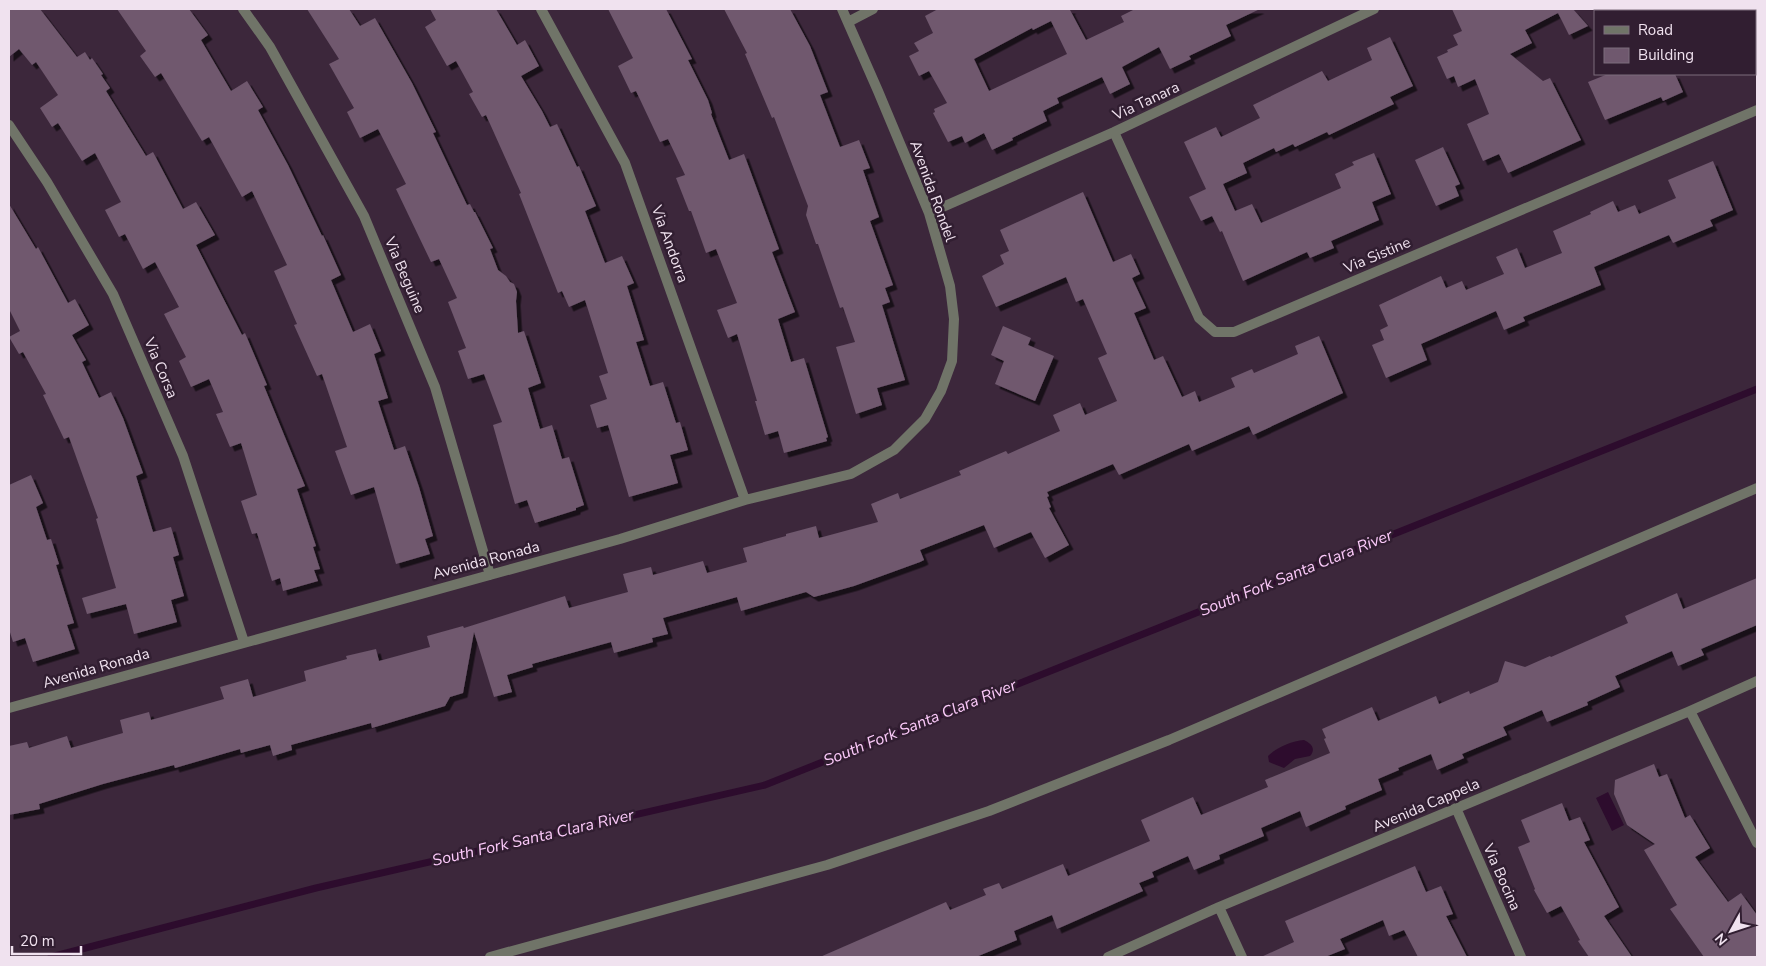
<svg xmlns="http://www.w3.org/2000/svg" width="1766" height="966" font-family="'Nunito Sans',sans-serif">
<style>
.water{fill:#2d0c2d}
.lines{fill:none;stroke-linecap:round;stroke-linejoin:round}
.stream{stroke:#2d0c2d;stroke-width:7}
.building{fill:#6f586e;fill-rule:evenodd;filter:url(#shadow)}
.service{stroke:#707468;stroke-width:10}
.minor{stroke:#707468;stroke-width:10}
.labels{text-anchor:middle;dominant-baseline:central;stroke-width:5;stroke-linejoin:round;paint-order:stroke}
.street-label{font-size:15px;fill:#f0e2ef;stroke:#311e31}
.water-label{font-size:16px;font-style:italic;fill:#fccafa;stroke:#311e31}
</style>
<defs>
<filter id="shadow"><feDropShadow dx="4.5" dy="4.5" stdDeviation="0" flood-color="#0009"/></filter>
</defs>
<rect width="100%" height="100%" fill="#3c273b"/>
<!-- water -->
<path class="water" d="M1304 740C1312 744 1316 749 1310 756L1295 759 1284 768 1269 762 1268 756C1277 747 1292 741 1304 740Z
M1608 792 1624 825 1612 831 1596 798Z"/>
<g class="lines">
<!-- stream -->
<path class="stream" d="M51 957 316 888 765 785 1757 389"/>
</g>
<!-- building -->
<path class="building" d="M9 9H40L77 57 85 52 90 60 92 58 103 74 101 75 110 88 106 91 146 156 153 152 183 209 196 202 215 235 196 245 242 335 245 333 267 385 264 386 305 486 297 489 316 546 313 547 320 569 314 570 318 581 283 591 280 578 272 581 257 533 252 534 241 501 257 495 241 443 230 447 216 414 223 412 209 379 191 387 179 361 186 357 164 314 179 307 155 262 143 269 125 234 119 237 105 210 121 202 95 153 82 161 58 123 52 127 40 108 58 95 36 62 32 65 19 49 9 57Z
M117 9H189L208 35 201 40 231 91 247 81 263 107 258 110 288 165 322 236 323 235 341 275 331 280 353 332 370 324 381 351 374 354 388 398 378 401 394 450 405 446 419 487 433 536 425 539 430 554 396 564 374 487 351 495 335 451 347 447 322 374 317 376 294 325 297 324 274 271 287 265 252 191 242 197 209 137 202 141 161 73 155 77 140 56 146 51Z
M307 9H349L360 26 375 18 412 83 436 132 433 133 467 205 470 204 474 212H475L493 248 490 249 498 270 506 276 510 282 514 284 517 292 516 301 518 333 524 331 541 383 528 388 540 429 552 425 562 459 569 457 584 505 576 508V510L535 523 527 500 515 504 493 425 502 422 484 374 468 379 458 351 466 348 448 302 457 298 439 259 431 262 396 189 406 184 378 129 360 138 347 112 354 108 329 64 339 59Z
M430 9H496L517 45 525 40 539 66 521 76 542 111 550 127 557 124 577 167 579 166 596 206 585 211 605 263 622 256 634 283 627 286 644 340 636 342 650 386 663 382 676 423 680 422 688 450 670 455 678 483 629 497 608 425 597 428 590 405 607 399 599 376 608 373 585 300 569 307 562 291 558 293 519 194 521 193 486 115 482 117 469 94 473 92 456 61 447 66 425 27 436 20Z
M608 9H666L692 59 688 60 708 100 712 113 711 114 729 160 744 154 779 249 772 252 795 312 778 319 791 362 804 358 828 437 826 438 827 441 784 453 778 431 765 435 755 401H757L737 334 728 338 717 310 737 303 716 249 706 253 691 211H689L676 178 685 175 668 139 660 142 636 91 631 93 618 66 633 58Z
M724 9H790L810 46 828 92 820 95 840 147 859 140 870 168 863 170 879 217 870 221 893 285 885 288 890 302 882 305 905 380 877 388 882 405 856 414 836 347 855 342 843 307 840 308 818 244H816L806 215 808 206 774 117 772 118 745 54 747 53Z
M938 9H1072L1070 10 1086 40 1124 22 1121 16 1135 9H1260L1226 25 1231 36 1189 56 1191 59 1170 69 1159 47 1122 67 1130 84 1110 94 1102 77 1057 98 1059 103 1043 111 1047 121 1012 138 1013 140 992 150 984 133 965 143 962 136 948 142 933 113 935 112 934 109 947 103 929 71 919 76 909 56 919 51 914 43 933 33 925 16ZM1051 21 1067 54 989 91 974 59 1032 28 1033 30Z
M1452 9H1573L1588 26 1569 35 1558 13 1525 30 1532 43 1510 54 1543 81 1550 78 1581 140 1508 173 1499 154 1483 161 1467 124 1489 114 1475 79 1458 87 1454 76 1447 79 1437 57 1448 52 1447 50 1458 45 1453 35 1462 31Z
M1390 37 1413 86 1390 97 1394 104 1329 135 1327 132 1295 147 1293 144 1276 152 1274 148 1243 163 1247 173 1223 184 1235 211 1252 204 1261 223 1341 188 1335 174 1354 165 1352 162 1374 153 1391 194 1372 202 1379 220 1331 241 1334 248 1310 258 1307 252 1243 281 1222 231 1220 232 1212 216 1201 221 1189 197 1206 189 1184 142 1216 127 1221 137 1260 118 1253 105 1322 71 1328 81 1372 60 1367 48Z
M1608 74H1675L1683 92 1663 101 1661 97 1605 120 1588 82Z
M1443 147 1460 184 1455 186 1459 196 1436 206 1415 160Z
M1713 161 1733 210 1710 220 1713 226 1673 243 1669 235 1594 267 1601 285 1523 317 1525 321 1504 330 1496 311 1421 344 1427 360 1386 378 1372 345 1384 340 1380 330 1388 326 1379 305 1441 276 1446 288 1462 281 1466 290 1504 274 1496 257 1517 248 1525 268 1562 253 1553 231 1591 214 1590 212 1613 201 1618 212 1635 205 1639 214 1676 198 1668 180Z
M1083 192 1113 262 1131 254 1140 274 1132 278 1146 308 1134 313 1154 360 1163 356 1182 397 1195 391 1199 402 1235 387 1231 378 1252 369 1254 373 1298 354 1295 346 1319 336 1343 393 1253 435 1249 426 1192 451 1189 444 1119 475 1113 464 1047 492 1049 496 1047 497 1051 507 1049 508 1069 545 1045 558 1031 532 994 548 984 525 920 550 924 560 920 562 854 586 814 597 806 592 741 611 737 597 663 618 668 634 652 638 653 642 614 653 611 642 532 664 533 667 507 675 512 692 494 697 474 632 463 693 450 697 445 706 372 728 371 723 291 745 292 750 273 756 270 745 241 753 240 749 175 768 174 765 103 784 39 804 40 809 9 815V746L27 742 29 748 67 736 71 748 123 733 120 720 149 712 151 720 224 699 220 687 248 679 253 697 306 681 304 671 347 659 346 656 376 649 379 661 430 647 427 636 463 626 464 628 565 596 569 608 628 592 623 574 651 567 653 575 703 561 707 573 747 562 743 548 786 536V534L816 526 819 538 878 522 871 504 898 493 900 499 961 475 959 471 1006 451 1008 454 1060 431 1053 415 1080 403 1085 415 1117 401 1098 358 1107 354 1083 299 1076 302 1066 277 996 307 982 276 1004 264 1000 255 1009 251 1000 230Z
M9 204 36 249 38 247 68 303 75 299 89 325 72 335 86 360 82 362 99 398 111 392 123 418 143 473 136 476 153 532 171 527 179 555 173 557 184 596 171 600 177 622 134 634 126 604 87 614 82 598 116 588 96 519 98 518 69 437 64 439 43 395 46 394 23 352 19 354 9 337 20 331 9 309Z
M1003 326 1031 338 1028 345 1054 356 1035 401 995 384 1004 361 991 355Z
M31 475 43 503 36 507 47 540 51 539 59 564 56 565 74 623 67 625 75 649 33 662 25 638 13 642 9 629V485Z
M1757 578V625L1701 649 1704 655 1678 666 1672 651 1615 676 1620 687 1587 702 1588 705 1547 722 1542 710 1503 727 1507 735 1462 754 1464 758 1437 770 1431 754 1398 768 1399 770 1378 779 1382 790 1345 806 1346 809 1306 827 1300 811 1261 828 1264 836 1219 855 1220 859 1194 870 1188 856 1152 872 1154 877 1139 883 1143 891 1057 929 1052 915 1014 931 1017 940 976 957H820L946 902 950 910 986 895 983 889 999 883 1002 889 1063 864 1068 876 1150 841 1141 820 1193 797 1201 815 1268 787 1265 780 1330 753 1324 739 1326 738 1322 729 1372 707 1378 721 1436 696 1439 704 1469 691 1470 694 1498 682 1505 661 1525 667 1550 656 1551 657 1628 623 1625 616 1677 593 1683 609Z
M1654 764 1659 777 1667 774 1685 818 1690 815 1710 848 1695 857 1728 902 1741 893 1757 915V957H1704L1670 909 1677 905 1644 850 1655 844 1627 825 1614 794 1615 780Z
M1562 803 1569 821 1580 817 1590 840 1584 842 1619 907 1604 916 1632 957H1589L1578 941 1580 940 1561 906 1547 913 1534 890 1535 889 1518 847 1530 842 1521 820Z
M1415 866 1426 892 1441 886 1453 914 1446 916 1467 957H1418L1404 930 1389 936 1383 920 1340 939 1345 949 1325 957H1261L1294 942 1285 921Z"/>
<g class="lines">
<!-- service -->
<path class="service" d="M490 957 827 865 989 811 1169 740 1757 488"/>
<!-- minor -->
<path class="minor" d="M243 9 270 47 364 216 435 387 490 575
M541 9 625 163 745 500
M848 22 873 9
M9 125 47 182 113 294 183 456 244 642
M1114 132 1199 318 1215 332H1234L1757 110
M929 213 1114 132 1374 9
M9 708 620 539 745 500 851 474 894 450 925 419 941 391 952 361 954 319 950 286 929 213 878 91 842 9
M1690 711 1757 843
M1456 808 1521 957
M1219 907 1242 957
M1108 957 1219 907 1690 711 1757 681"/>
</g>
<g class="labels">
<!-- street labels -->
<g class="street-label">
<text transform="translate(1146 101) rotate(-25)">Via Tanara</text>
<text transform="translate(933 191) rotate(70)">Avenida Rondel</text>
<text transform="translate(670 244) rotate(70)">Via Andorra</text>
<text transform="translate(1377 255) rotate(-23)">Via Sistine</text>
<text transform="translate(405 275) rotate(67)">Via Beguine</text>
<text transform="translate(161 368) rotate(67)">Via Corsa</text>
<text transform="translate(486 560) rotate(-15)">Avenida Ronada</text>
<text transform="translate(96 668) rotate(-16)">Avenida Ronada</text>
<text transform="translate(1426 805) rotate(-23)">Avenida Cappela</text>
<text transform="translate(1502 877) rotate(66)">Via Bocina</text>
</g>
<!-- water labels -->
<g class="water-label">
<text transform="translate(1296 573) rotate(-22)">South Fork Santa Clara River</text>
<text transform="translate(920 723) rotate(-22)">South Fork Santa Clara River</text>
<text transform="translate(533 838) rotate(-13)">South Fork Santa Clara River</text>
</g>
</g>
<!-- border -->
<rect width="1766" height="966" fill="none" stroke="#f0e2ef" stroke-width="20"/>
<!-- legend -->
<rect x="1594" y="10" width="162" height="65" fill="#311e31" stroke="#7d6c7d"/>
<rect x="1604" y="26" width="25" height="8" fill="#707468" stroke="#7d6c7d"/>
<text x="1638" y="35" font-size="15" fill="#f0e2ef">Road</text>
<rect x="1604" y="48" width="25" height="15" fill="#6f586e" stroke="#7d6c7d"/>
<text x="1638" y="60" font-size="15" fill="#f0e2ef">Building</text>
<!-- north arrow -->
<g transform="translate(1731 931) rotate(230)" stroke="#311e31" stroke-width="4" paint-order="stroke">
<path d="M0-4L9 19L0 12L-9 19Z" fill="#f0e2ef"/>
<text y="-8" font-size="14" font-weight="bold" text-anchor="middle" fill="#f0e2ef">N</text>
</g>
<!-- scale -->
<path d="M12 946v8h69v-8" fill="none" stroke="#f0e2ef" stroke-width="2.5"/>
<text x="20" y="946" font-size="15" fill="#f0e2ef" stroke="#311e31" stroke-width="4" paint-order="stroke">20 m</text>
</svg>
